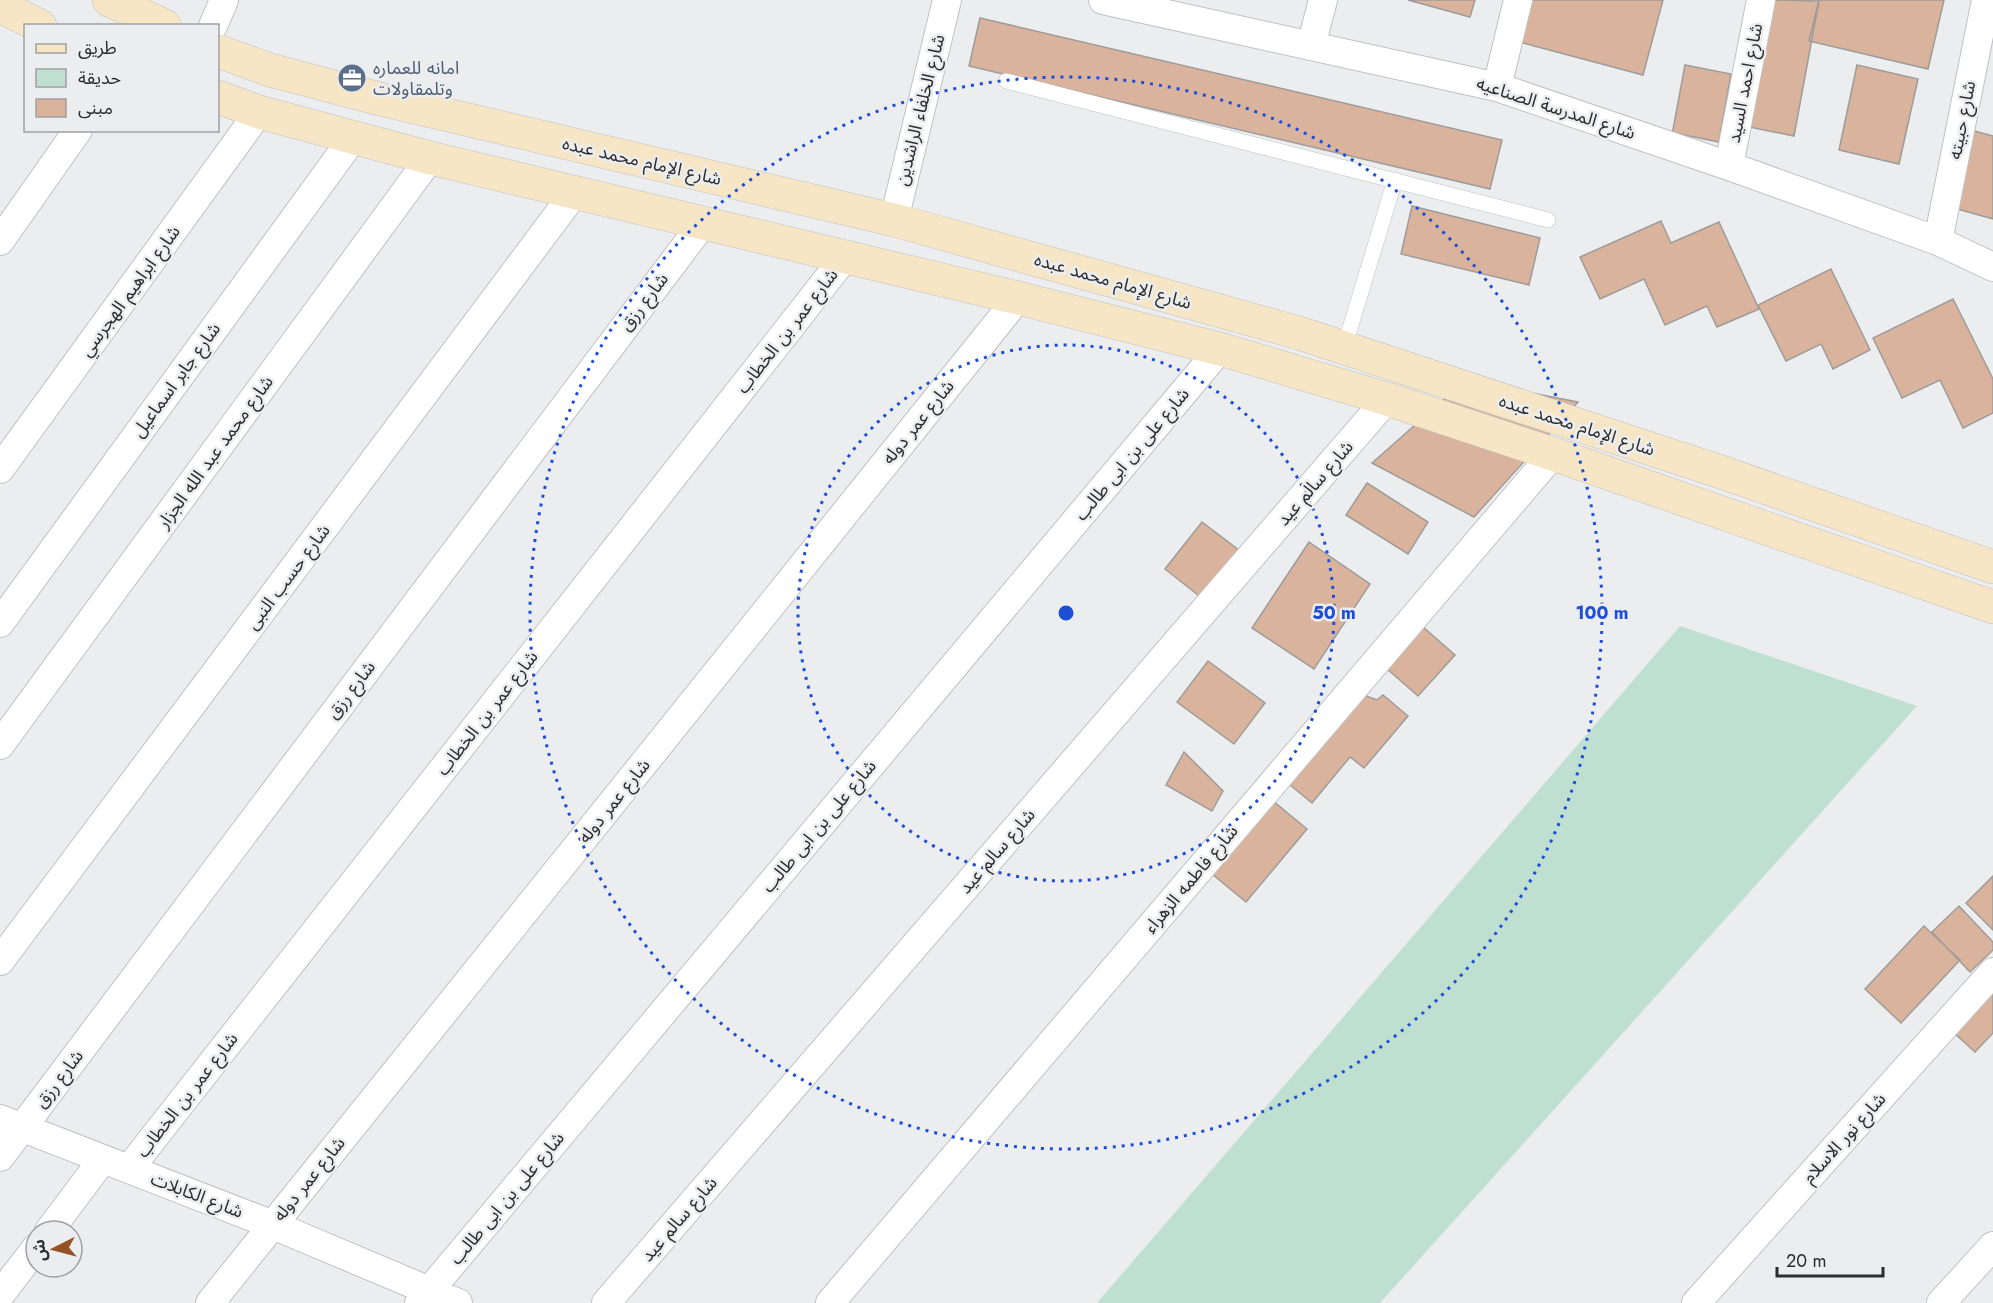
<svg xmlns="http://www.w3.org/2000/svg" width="1993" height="1303" font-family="Jost,'Noto Sans Arabic',sans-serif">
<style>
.green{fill:#bfe0d0}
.building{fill:#dab39d;stroke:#9e9c9b;stroke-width:1.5}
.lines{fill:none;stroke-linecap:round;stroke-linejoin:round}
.service-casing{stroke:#c1c1c3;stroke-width:16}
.minor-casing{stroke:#c1c1c3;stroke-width:30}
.secondary-casing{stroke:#c1c1c3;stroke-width:34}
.service{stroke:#fff;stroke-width:15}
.minor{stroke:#fff;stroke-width:28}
.secondary{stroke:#f6e6c5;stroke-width:33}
.ring{fill:none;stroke:#1d4ed8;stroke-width:3;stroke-dasharray:3 6}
.labels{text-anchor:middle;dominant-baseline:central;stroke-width:5;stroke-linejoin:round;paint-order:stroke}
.service-label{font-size:18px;fill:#4e5e75;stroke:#ecedef;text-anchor:start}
.street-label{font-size:18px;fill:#2d2d2e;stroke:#ecedef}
.centre{fill:#1d4ed8;stroke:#ecedef;stroke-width:3}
.ring-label{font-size:18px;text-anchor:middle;font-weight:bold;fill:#1d4ed8;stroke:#ecedef;stroke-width:5;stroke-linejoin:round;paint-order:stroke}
</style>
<rect width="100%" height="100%" fill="#ecedef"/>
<!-- green -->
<path class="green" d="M1680 626 1917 706 1380 1303H1097Z"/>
<!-- building -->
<path class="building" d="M1408 0H1475L1470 17Z
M1523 0H1663L1643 75 1512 40Z
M1773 0 1819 1 1794 136 1749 127Z
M1944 0 1928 69 1809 41 1819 0Z
M980 18 1502 140 1490 189 969 66Z
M1685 65 1731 74 1719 142 1680 134 1672 135Z
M1857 65 1918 79 1899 164 1839 150Z
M1971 130 1993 136V219L1950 207Z
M1412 206 1540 238 1529 285 1401 254Z
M1661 221 1671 243 1719 222 1759 309 1717 327 1707 306 1665 325 1644 279 1600 299 1580 257Z
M1831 269 1870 350 1833 369 1821 344 1786 361 1758 305Z
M1953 299 1993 379V413L1963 428 1940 380 1902 398 1873 338Z
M1466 380 1578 402 1474 517 1372 463Z
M1367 483 1428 522 1408 554 1346 515Z
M1202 522 1240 551 1203 599 1165 569Z
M1309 542 1370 584 1314 669 1252 628Z
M1406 612 1455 655 1418 696 1370 654Z
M1208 661 1265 703 1234 744 1177 702Z
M1342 687 1377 700 1383 695 1408 716 1364 768 1350 757 1312 803 1272 770Z
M1184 752 1223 791 1212 811 1166 785Z
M1255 786 1307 829 1246 902 1195 860Z
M1993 876V930L1966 903Z
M1959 906 1993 942V950L1970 972 1932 932Z
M1924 926 1960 960 1901 1023 1865 989Z
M1993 987V1033L1975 1052 1941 1021Z"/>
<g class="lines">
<!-- service casing -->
<g class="service-casing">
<path id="service" d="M1006 81 1548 220
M1344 348 1395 180"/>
</g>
<!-- minor casing -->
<g class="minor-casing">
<path id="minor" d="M1103 0 1497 87 1729 166 1938 241 1993 267
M213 26 224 0
M1311 46 1323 0
M1497 87 1518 0
M1729 166 1761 0
M894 220 947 0
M0 241 78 130
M1938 241 1986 0
M0 469 259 112
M0 623 353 138
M0 745 430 158
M0 961 575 192
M0 1119 273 1225 458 1303
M0 1157 703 223
M129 1169 845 257
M49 1231 103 1159
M0 1295 36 1248
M210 1303 1018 298
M419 1303 1220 349
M606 1303 1387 399
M830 1303 1553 454
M1696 1303 1993 972
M1941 1303 1993 1246"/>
</g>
<!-- secondary casing -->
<g class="secondary-casing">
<path id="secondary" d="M109 0 165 26
M0 6 40 26
M218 51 270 70 380 99 894 220 1299 333 1721 472 1993 567
M218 97 259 112 430 158 1018 298 1220 349 1387 399 1553 454 1993 607"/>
</g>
<!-- service -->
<use href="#service" class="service"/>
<!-- minor -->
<use href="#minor" class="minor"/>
<!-- secondary -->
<use href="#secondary" class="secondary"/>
</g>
<!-- distance rings -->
<g class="ring">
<circle cx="1066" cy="613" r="268"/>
<circle cx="1066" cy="613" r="536"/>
</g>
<!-- icons -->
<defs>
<g id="office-disc" transform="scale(1.5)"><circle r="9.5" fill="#5c6f8a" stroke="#ecedef"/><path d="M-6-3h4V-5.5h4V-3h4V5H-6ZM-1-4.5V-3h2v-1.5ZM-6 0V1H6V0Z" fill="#fff"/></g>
</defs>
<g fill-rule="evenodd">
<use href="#office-disc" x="352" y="78"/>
</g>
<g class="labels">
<!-- service labels -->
<g class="service-label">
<text x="373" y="68">امانه للعماره<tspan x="373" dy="21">وتلمقاولات</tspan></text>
</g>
<!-- street labels -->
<g class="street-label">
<text transform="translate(1745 83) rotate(-79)">شارع احمد السيد</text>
<text transform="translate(1556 108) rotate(18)">شارع المدرسة الصناعيه</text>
<text transform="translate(920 110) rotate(-76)">شارع الخلفاء الراشدين</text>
<text transform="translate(1962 120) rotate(-79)">شارع حبيته</text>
<text transform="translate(642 161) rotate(13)">شارع الإمام محمد عبده</text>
<text transform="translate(1113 281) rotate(16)">شارع الإمام محمد عبده</text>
<text transform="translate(130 291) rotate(-54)">شارع ابراهيم الهجرسي</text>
<text transform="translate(644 302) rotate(-53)">شارع رزق</text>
<text transform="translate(787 331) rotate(-52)">شارع عمر بن الخطاب</text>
<text transform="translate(176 380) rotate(-54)">شارع جابر اسماعيل</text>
<text transform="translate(918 422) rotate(-51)">شارع عمر دوله</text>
<text transform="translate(1577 425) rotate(18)">شارع الإمام محمد عبده</text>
<text transform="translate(215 452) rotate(-54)">شارع محمد عبد الله الجزار</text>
<text transform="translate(1132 454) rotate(-50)">شارع على بن ابى طالب</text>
<text transform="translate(1315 483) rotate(-49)">شارع سالم عيد</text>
<text transform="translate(288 577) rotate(-53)">شارع حسب النبى</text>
<text transform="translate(351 690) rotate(-53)">شارع رزق</text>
<text transform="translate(487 713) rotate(-52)">شارع عمر بن الخطاب</text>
<text transform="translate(614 801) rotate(-51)">شارع عمر دوله</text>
<text transform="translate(819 826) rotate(-50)">شارع على بن ابى طالب</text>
<text transform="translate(997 851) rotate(-49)">شارع سالم عيد</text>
<text transform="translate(1191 879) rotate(-50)">شارع فاطمه الزهراء</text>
<text transform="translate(59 1079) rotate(-53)">شارع رزق</text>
<text transform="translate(187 1095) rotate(-52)">شارع عمر بن الخطاب</text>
<text transform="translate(1844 1138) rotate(-48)">شارع نور الاسلام</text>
<text transform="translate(309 1179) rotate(-51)">شارع عمر دوله</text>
<text transform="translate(197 1195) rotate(21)">شارع الكابلات</text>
<text transform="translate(507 1198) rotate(-50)">شارع على بن ابى طالب</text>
<text transform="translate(679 1219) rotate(-49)">شارع سالم عيد</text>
</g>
</g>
<circle cx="1066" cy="613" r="9" class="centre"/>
<g class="ring-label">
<text x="1334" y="619">50 m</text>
<text x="1602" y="619">100 m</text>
</g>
<!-- legend -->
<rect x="24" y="24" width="195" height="108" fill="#ecedef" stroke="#a0a0a2" stroke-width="1.5"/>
<rect x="36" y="44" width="30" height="9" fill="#f6e6c5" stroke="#a0a0a2" stroke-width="1.5"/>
<text x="78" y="54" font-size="18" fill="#2d2d2e">طريق</text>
<rect x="36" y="69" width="30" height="18" fill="#bfe0d0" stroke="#a0a0a2" stroke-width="1.5"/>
<text x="78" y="84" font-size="18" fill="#2d2d2e">حديقة</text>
<rect x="36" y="99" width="30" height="18" fill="#dab39d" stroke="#a0a0a2" stroke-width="1.5"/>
<text x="78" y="114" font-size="18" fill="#2d2d2e">مبنى</text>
<!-- north arrow -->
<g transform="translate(54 1249) rotate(264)"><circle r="28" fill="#ecedef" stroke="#a0a0a2" stroke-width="1.5"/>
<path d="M0-4.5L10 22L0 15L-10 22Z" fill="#955223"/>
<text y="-9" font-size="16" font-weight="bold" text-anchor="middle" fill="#2d2d2e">ش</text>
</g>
<!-- scale -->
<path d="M1777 1267v9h106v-9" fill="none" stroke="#2d2d2e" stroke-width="3"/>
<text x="1786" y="1267" font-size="18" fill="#2d2d2e" stroke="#ecedef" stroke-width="4.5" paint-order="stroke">20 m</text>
</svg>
